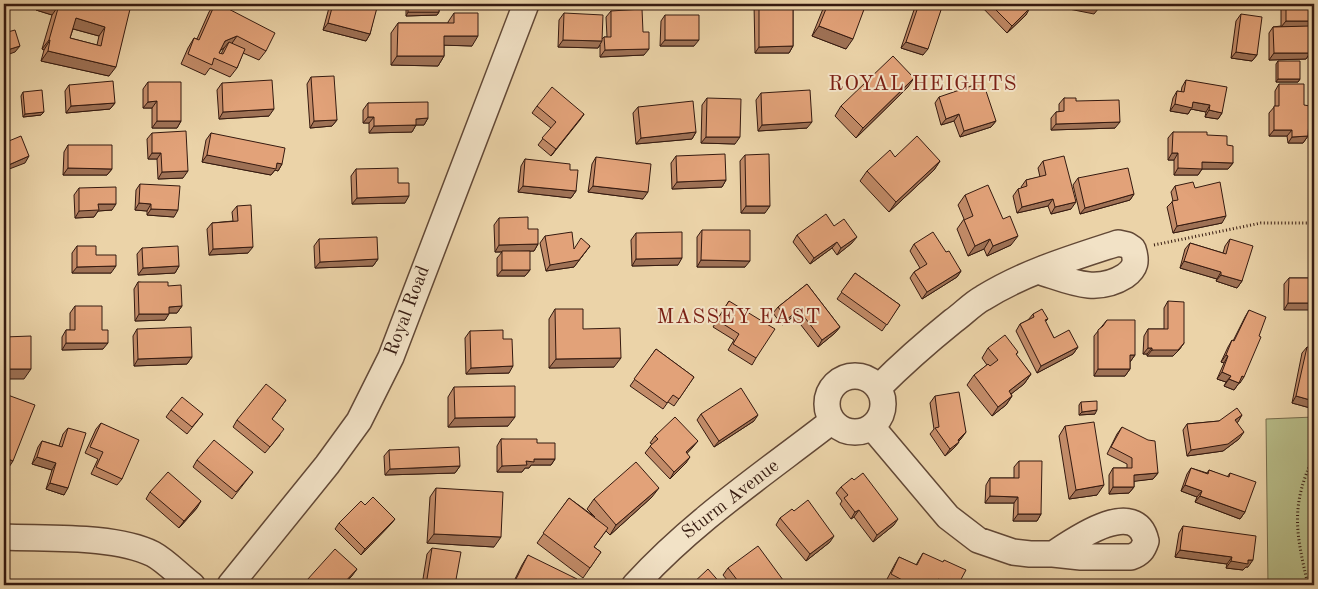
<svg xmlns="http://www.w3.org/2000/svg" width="1318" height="589" font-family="'Old Standard TT',serif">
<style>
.green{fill:#b7bc88;stroke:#766b4c}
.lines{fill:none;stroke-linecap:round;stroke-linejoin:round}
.minor-casing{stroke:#624836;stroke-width:28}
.path{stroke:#351a10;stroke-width:3;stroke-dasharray:1 2.5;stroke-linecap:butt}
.minor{stroke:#f2e2c6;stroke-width:25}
.wall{fill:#c28b68;stroke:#351a10;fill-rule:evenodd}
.shaded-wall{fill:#9e7155;stroke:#351a10}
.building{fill:#e2a279;stroke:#351a10;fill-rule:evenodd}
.labels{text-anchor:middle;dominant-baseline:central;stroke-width:4;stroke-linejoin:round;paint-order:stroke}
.street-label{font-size:19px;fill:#351a10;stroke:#f2e2c6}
.quarter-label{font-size:21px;letter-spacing:1px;fill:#7a1f14;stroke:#f2e2c6}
</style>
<rect width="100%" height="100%" fill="#ebd3a8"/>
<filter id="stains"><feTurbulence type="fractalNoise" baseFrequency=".004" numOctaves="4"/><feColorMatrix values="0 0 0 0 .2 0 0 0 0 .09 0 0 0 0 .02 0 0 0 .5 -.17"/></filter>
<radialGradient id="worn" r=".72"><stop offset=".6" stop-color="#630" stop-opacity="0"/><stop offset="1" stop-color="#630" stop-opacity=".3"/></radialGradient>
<!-- green -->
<path class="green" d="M1314 417V585H1268L1266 419Z"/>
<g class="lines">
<!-- minor casing -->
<g class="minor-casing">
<path id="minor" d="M827 404a28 28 0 1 1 56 0a28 28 0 1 1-56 0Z
M878 388C902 364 927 342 953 321 963 314 972 304 983 298 1025 272 1072 258 1118 243L1127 245 1133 249C1137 261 1136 268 1125 276 1095 295 1068 280 1038 271
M872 427 948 517 978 540 1013 552 1030 554H1053L1081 557H1131C1140 554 1143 550 1146 541 1136 496 1074 540 1053 554
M4 537C47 539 114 535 153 554 166 561 180 576 192 585
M230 585 327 465 359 421 391 357 526 4
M635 585C692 522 765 473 832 421"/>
</g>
<!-- path -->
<path class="path" d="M1154 245 1261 223H1314
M1308 585C1296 533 1290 506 1314 456"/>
<!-- minor -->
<use href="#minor" class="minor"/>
</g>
<!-- wall -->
<path class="wall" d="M38 4H126L109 76 41 61 44 50 42 49 52 15 36 10ZM73 29 99 36 97 45 70 38Z
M214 4H219L266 51 259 60 243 53 237 68 230 77 210 68 205 75 181 64 188 48 194 38 197 39 209 12ZM224 48 221 54 219 53 221 50Z
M330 4H377L370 34 366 41 323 30Z
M406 4H439V12L437 15 406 16Z
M754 4H793V46L789 53H755Z
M825 4H866L846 49 812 36Z
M916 4H943L923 55 901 48Z
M979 4H1026V15L1007 33Z
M1281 4H1314L1310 27V53L1306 59 1269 60V33L1273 27 1281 26Z
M611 11 643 32 644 55 600 57V45L598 48 558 47 559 20 564 13 602 39 604 37H607L606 17Z
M454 13 472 46 444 45V56L438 66 391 65V33L398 23H448V22Z
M1241 14 1257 55 1252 61 1231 58 1236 21Z
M665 15 694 46H660L661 21Z
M1278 61 1300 79 1298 82H1276V64Z
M311 77 337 120 332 126 310 128 307 84Z
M1186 80 1222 113 1218 119 1205 117 1206 112 1191 109 1188 114 1170 111 1173 98 1177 91 1181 92 1182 87Z
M148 82 181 121 177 128H152V108H143V89Z
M222 83 269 116 219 119 217 90Z
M1279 84 1304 105 1308 136 1303 143H1288L1287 136H1269V113L1275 106V91Z
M69 85 115 103 110 109 66 113 65 91Z
M908 87 856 138 835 116 841 106Z
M23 92 44 112 41 115 23 117 21 96Z
M761 93 807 128 758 131 756 100Z
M939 97 996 121 991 127 960 137 954 121 941 125 935 103Z
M707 98 735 144 701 143 702 105Z
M1064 98 1076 101 1115 128 1051 130V118L1056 112H1059V104Z
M368 103 428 118 424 125H416L412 132 369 133V123H363V110Z
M537 106 584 114 551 156 538 145 551 128 532 113Z
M638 107 696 132 692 139 636 144 633 113Z
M1173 132 1227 145 1233 163 1228 169H1202L1198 175H1174V160H1168V138Z
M152 133 183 178 158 179 157 159H148L147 139Z
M211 133 282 164 278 171 275 170 271 175 202 162 206 140Z
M68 145 112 169 107 175H63L64 152Z
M745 155 765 213H741L740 161Z
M676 156 726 180 722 187 672 189 671 163Z
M596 157 643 199 588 192 592 164Z
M895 157 940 161 934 170 889 212 860 181 867 171Z
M525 159 570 170 576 191 571 198 518 192 521 166Z
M1043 161 1071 209 1051 214 1048 206 1017 213 1013 196 1018 189 1022 188 1021 187 1026 180 1040 177 1038 168Z
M356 169 398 183 405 203 352 204 351 176Z
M1078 178 1134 194 1130 200 1080 214 1073 185Z
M140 184 174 217 147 215V211L135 210 136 190Z
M1175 186 1195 188 1222 223 1173 233 1167 207 1173 201 1171 192Z
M79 188 112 210 98 211 94 217 75 218 74 195Z
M965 195 1011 245 987 256 984 249 968 256 957 229 964 219 958 205Z
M237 206 248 253 209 255 207 229 212 223 233 221 232 212Z
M499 218 528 229 538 244 534 251H524L530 270 525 276H497V258L502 252H495L494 225Z
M702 230 745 267H697V237Z
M636 233 678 265 632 266 631 240Z
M797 235 852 243 837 255 832 248 810 264 793 242Z
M545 236 574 249 590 246 574 267 546 271 540 243Z
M319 239 378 259 373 266 315 268 314 246Z
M1230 239 1242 281 1237 288 1216 281 1217 279 1180 268 1185 249 1190 243 1223 253 1225 246Z
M914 244 946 252 961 271 957 277 922 299 910 278 914 272 920 268 910 251Z
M77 246 96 255 111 273H72V253Z
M142 248 179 266 175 273 138 275 137 254Z
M855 273 900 305 882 331 837 299Z
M1289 278H1314L1284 310V284Z
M138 282 168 286 182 306 177 313H169L165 320 135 321 134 289Z
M807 284 840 327 835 333 818 347 794 316 782 325 773 313 778 307Z
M729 301 756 358 752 365 728 350 734 340 713 327Z
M1168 301 1184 343 1179 350 1173 356H1147V354H1143L1144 336 1148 329H1164V308Z
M75 306 102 330 103 349 62 350V337L66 330H70V313Z
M555 309 583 329 614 367 549 368V319Z
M1249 310 1240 383H1239L1234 390 1224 386 1226 382 1217 379 1224 363 1221 362 1228 347 1232 340 1233 341 1245 317Z
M1033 314 1048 319 1045 322 1054 338 1078 347 1073 354 1037 373 1016 331 1020 324 1028 320Z
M1107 320 1135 355 1130 362V369L1125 376H1094V336Z
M137 329 192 357 187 364 134 366 133 336Z
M470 331 503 339 509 373 466 374 465 338Z
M1307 347 1314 409 1292 403 1302 353Z
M988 348 1018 352 1016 355 1031 374 1024 384 1011 394 1012 396 1006 405 992 416 967 385 974 375 987 365 982 358Z
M656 349 694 377 674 406 668 402 663 409 630 386Z
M454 387 508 426 448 427V397Z
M935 396 966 432 958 441 959 442 954 448 945 456 930 434 934 429 930 403Z
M286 400 272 419 280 435 265 453 233 427 237 420Z
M1081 402 1095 414 1079 415V405Z
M171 410 203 414 187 434 166 417Z
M701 414 754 421 714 447 697 420Z
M1242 415 1236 422 1239 439 1223 451 1187 456 1183 430 1187 424 1219 421Z
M101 423 122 479 117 485 91 474 98 459 85 453 96 429Z
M1065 426 1097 495 1069 499 1059 436Z
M1122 427 1158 473 1153 479 1134 481V487L1129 493 1109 494V475L1113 468H1127V464L1107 454 1117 434Z
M68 428 64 495 46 489 52 470 32 464 38 447 42 441 59 446 63 434Z
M655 436 693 447 687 453 686 463 670 479 645 453 652 444 650 443Z
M501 439 537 443 555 459 551 465H531L529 468H525L522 472H497V446Z
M389 450 460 466 455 473 385 475 384 456Z
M197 460 253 472 232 499 193 467Z
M1019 461 1041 514 1037 521H1013L1014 503H985L986 485 990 478H1014V467Z
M1191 468 1207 473 1209 470 1227 477 1230 473 1245 512 1240 519 1195 502 1197 497 1181 491 1187 474Z
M841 487 894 525 873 542 854 517 851 519 840 504 842 501 836 493Z
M436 488 494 547 427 543 430 497Z
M150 492 197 508 179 528 146 499Z
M652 497 610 535 606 531 594 547 601 552 583 578 537 543 569 498 595 517 587 509 594 499Z
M365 505 395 519 390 525 361 555 335 529 339 523Z
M794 511 830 542 806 561 776 525 780 518Z
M1183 526 1248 567H1246L1243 570 1226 568 1227 564 1175 557 1179 533Z
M432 548 455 585H422L427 554Z
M923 553 958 585H895L886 581 895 564 899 557 916 565Z
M528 555 573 585H512L522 565Z
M728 568 785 585H731L723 575Z
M357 569 343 585H304L307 580Z"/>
<!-- shaded-wall -->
<path class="shaded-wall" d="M4 4H11V5H4Z
M40 4H54L59 5 52 15 36 10Z
M285 4H309L306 8Z
M1044 4H1079L1099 8 1094 14Z
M1030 8 1026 15 1007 33 1012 26Z
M408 12H439L437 15 406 16Z
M76 18 105 27 99 36 70 28Z
M1286 21H1314V27H1281Z
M328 23 370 34 366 41 323 30Z
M819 26 853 39 846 49 812 36Z
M237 36 230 46 229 42 224 48 219 51 225 41Z
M444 36H478L472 46 438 45Z
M49 40H50L44 50 42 49Z
M563 40 602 41 598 48 558 47Z
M665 40H699L694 46H660Z
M906 42 928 49 923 55 901 48Z
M20 46 15 52 4 56V51Z
M793 46 789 53H755L759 47Z
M649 49 644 55 600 57 605 50Z
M48 51 116 67 109 76 41 61Z
M1236 52 1257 55 1252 61 1231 58Z
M1274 53H1310L1306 59 1269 60Z
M397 56H444L438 66 391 65Z
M914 78 908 87 856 138 863 128Z
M1278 79H1300L1298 82H1276Z
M157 101 152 108H143L148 102Z
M1193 102 1210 105 1206 112 1191 109 1188 114 1170 111 1175 104Z
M115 103 110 109 66 113 71 106Z
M274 109 269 116 219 119 223 112Z
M1209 110 1222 113 1218 119 1205 117Z
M44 112 41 115 23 117 25 114Z
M584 114 580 120 551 156 556 149Z
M959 114 954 121 941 125 946 119Z
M368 117H374L369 123H363Z
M428 118 424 125H412L416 119Z
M337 120 332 126 310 128 314 121Z
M157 121H181L177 128H152Z
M996 121 991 127 960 137 964 131Z
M812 122 807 128 758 131 762 125Z
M1120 122 1115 128 1051 130 1056 124Z
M416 125 412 132 369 133 374 126Z
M1274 130H1292L1287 136H1269Z
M696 132 692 139 636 144 641 138Z
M1308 136 1303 143H1288L1292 137Z
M706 137H740L735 144 701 143Z
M152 153H161L157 159H148Z
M1172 153H1178L1174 160H1168Z
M207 155 277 163 282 164 278 171 275 170 271 175 202 162Z
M29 156 25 163 4 171V167Z
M940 161 934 170 889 212 896 202Z
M1202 162 1233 163 1228 169H1202L1198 175H1174L1178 168Z
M68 168 112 169 107 175H63Z
M188 171 183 178 158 179 162 172Z
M726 180 722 187 672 189 677 182Z
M523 186 576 191 571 198 518 192Z
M593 186 648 192 643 199 588 192Z
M1134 194 1130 200 1080 214 1085 208Z
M409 196 405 203 352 204 357 198Z
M1053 199 1048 206 1017 213 1022 207Z
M1076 202 1071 209 1051 214 1055 207Z
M139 203 151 204 147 211 135 210Z
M98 204H116L112 210 98 211 94 217 75 218 79 211Z
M746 206H770L765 213H741Z
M151 209 178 210 174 217 147 215Z
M1226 216 1222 223 1173 233 1177 226Z
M1018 236 1011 245 987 256 993 246Z
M857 237 852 243 837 255 841 248Z
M990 239 984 249 968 256 975 246Z
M837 242 832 248 810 264 814 258Z
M538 244 534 251 495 252 499 245Z
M590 246 574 267 546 271 550 265Z
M253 247 248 253 209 255 213 249Z
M682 258 678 265 632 266 636 259Z
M378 259 373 266 315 268 320 262Z
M701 260 750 261 745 267H697Z
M1184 261 1221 272 1217 279 1180 268Z
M116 266 111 273H72L77 267Z
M179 266 175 273 138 275 143 268Z
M502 270H530L525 276H497Z
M961 271 957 277 922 299 927 292Z
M1221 275 1242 281 1237 288 1216 281Z
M1288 303H1314V310H1284Z
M182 306 177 313H165L169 307Z
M799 310 794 316 782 325 787 319Z
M139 314H169L165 320 135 321Z
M840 327 835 333 818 347 822 340Z
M66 343H108L103 349 62 350Z
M1184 343 1179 350 1173 356H1147L1152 350Z
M1078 347 1073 354 1037 373 1041 366Z
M1148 348H1152L1147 354H1143Z
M1130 355H1135L1130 362H1125Z
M1226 355 1228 356 1224 363 1221 362Z
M192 357 187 364 134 366 138 359Z
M621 358 614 367 549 368 556 359Z
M513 366 509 373 466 374 471 368Z
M4 369H31L24 379H4Z
M1098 369H1130L1125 376H1094Z
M1222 372 1231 376 1226 382 1217 379Z
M1031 374 1024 384 1002 401 1009 391Z
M1242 376 1244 377 1240 383 1237 382Z
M1229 379 1239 383 1234 390 1224 386Z
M1012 396 1006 405 992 416 998 407Z
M1296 396 1314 401V409L1292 403Z
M1097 410 1095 414 1079 415 1082 412Z
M758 415 754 421 714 447 719 441Z
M1242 415 1238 422 1230 427 1235 420Z
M515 417 508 426 448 427 455 418Z
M966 432 961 439 954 446 959 442 954 448 945 456 950 449Z
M1244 432 1239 439 1223 451 1187 456 1191 450Z
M698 441 693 447 682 459 686 452Z
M4 457 13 461 7 470 4 469Z
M37 457 56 463 52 470 32 464Z
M690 457 686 463 670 479 674 472Z
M534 459H555L551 465H531L529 468H525L522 472H497L502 466 526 461Z
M460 466 455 473 385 475 390 469Z
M1158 473 1153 479 1129 482 1134 475Z
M50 483 68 488 64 495 46 489Z
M1104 485 1097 495 1069 499 1076 490Z
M1185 485 1202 491 1197 497 1181 491Z
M1113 487H1134L1129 493 1109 494Z
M659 488 652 497 610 535 616 525Z
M990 496 1018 497 1014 503H985Z
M1200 496 1245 512 1240 519 1195 502Z
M201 501 197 508 179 528 184 521Z
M859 510 854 517 851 519 855 512Z
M1018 514H1041L1037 521H1013Z
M395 519 390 525 361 555 365 549Z
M898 519 894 525 873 542 877 535Z
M434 534 501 537 494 547 427 543Z
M834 536 830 542 806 561 810 554Z
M1180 550 1232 557 1227 564 1175 557Z
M1248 560H1253L1248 567H1246L1243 570 1226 568 1231 561Z
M357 569 352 576 343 585H342Z"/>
<!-- building -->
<path class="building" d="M54 4H126L131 5 116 67 48 51 50 40H49L59 5ZM76 18 105 27 101 46 70 38Z
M215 4H219L275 33 266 51 237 36 225 41 219 53 223 54 229 42 245 49 237 68 214 58 212 65 188 54 194 38 199 40Z
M333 4H378L370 34 328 23Z
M408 4H439V12H408Z
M759 4H793V46L759 47Z
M828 4H866L853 39 819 26Z
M919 4H943L928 49 906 42Z
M990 4H1026L1030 8 1012 26Z
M1079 4H1099V8Z
M1286 4H1314V21H1286Z
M642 9 643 32H649V49L605 50 604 37H611V11Z
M454 13H478V36H444V56H397L398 23H454Z
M564 13 603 15 602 41 563 40Z
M1241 14 1262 17 1257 55 1236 52Z
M665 15H699V40H665Z
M1310 26V53H1274L1273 27Z
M15 30 20 46 4 51V33Z
M893 56 914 78 863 128 841 106Z
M1278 61H1300V79H1278Z
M334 76 337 120 314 121 311 77Z
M272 80 274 109 223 112 222 83Z
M1186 80 1227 87 1222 113 1209 110 1210 105 1193 102 1192 108 1175 104 1177 91 1184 92Z
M113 81 115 103 71 106 69 85Z
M148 82H181V121H157V101L148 102Z
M983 82 996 121 964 131 959 114 946 119 939 97Z
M1279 84H1304V105L1310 106 1308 136 1292 137V130H1274V106H1279Z
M552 87 584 114 556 149 542 138 556 122 537 106Z
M42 90 44 112 25 114 23 92Z
M810 90 812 122 762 125 761 93Z
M707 98 741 99 740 137H706Z
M1064 98H1076V101L1119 100 1120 122 1056 124V112L1064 111Z
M693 101 696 132 641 138 638 107Z
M428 102V118L416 119V125L374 126V117H368V103Z
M186 131 188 171 162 172 161 153H152V133Z
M1173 132H1207V135L1227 136V145L1233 146V163L1202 162V169L1178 168V153H1172Z
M211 133 285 148 282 164 277 163 276 169 207 155Z
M21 136 29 156 4 167V143Z
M917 136 940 161 896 202 867 171 890 150 895 157Z
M68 145H112V169L68 168Z
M725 154 726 180 677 182 676 156Z
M769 154 770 206H746L745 155Z
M1064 156 1076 202 1055 207 1053 199 1022 207 1018 189 1027 186 1026 180 1046 175 1043 161Z
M596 157 651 164 648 192 593 186Z
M525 159 570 164V170H578L576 191 523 186Z
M398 168V183H409V196L357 198 356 169Z
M1128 168 1134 194 1085 208 1078 178Z
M1193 182 1195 188 1220 182 1226 216 1177 226 1172 201 1178 200 1175 186Z
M140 184 180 186 178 210 151 209V204L139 203Z
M988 185 1003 219 1010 216 1018 236 993 246 990 239 975 246 964 220 973 216 965 195Z
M116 187V204H98L99 210 79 211V188Z
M251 205 253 247 213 249 212 223 238 221 237 206Z
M826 214 834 226 844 219 857 237 841 248 837 242 814 258 797 235Z
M528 217V229H538V244L499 245V218Z
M702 230H750V261L701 260Z
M572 232 574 249 581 238 590 246 579 260 550 265 545 236Z
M682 232V258L636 259V233Z
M933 232 946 252 949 251 961 271 927 292 914 272 927 264 914 244Z
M377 237 378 259 320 262 319 239Z
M1230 239 1253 246 1242 281 1221 275V272L1184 261 1190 243 1226 254Z
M77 246H96V255H116V266L77 267Z
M178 246 179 266 143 268 142 248Z
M502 251H530V270H502Z
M855 273 900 305 887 325 841 292Z
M1289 278H1314V303H1288Z
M138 282H168V286L181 285 182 306 169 307V314H139Z
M807 284 840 327 822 340 799 310 787 319 778 307Z
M729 301 775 329 756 358 733 344 739 334 717 320Z
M1168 301 1184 302V343L1178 350H1152V348H1148V329H1168Z
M75 306H102V330H108V343H66V330H75Z
M555 309H583V329L620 328 621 358 556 359Z
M1042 309 1048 319 1045 320 1054 338 1069 330 1078 347 1041 366 1020 324 1034 317 1033 314Z
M1249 310 1266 317 1259 336 1261 337 1244 377 1242 376 1239 383 1229 379 1231 376 1222 372 1228 356 1226 355 1232 340 1234 341Z
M1107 320H1135V355H1130V369H1098V330L1103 326Z
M191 327 192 357 138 359 137 329Z
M503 330V339H512L513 366 471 368 470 331Z
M1005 335 1018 352 1016 354 1031 374 1009 391 1012 396 998 407 974 375 988 364 990 366 998 360 988 348Z
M31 336V369H4V337Z
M1307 347 1314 348V401L1296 396Z
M656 349 694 377 679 399 673 395 667 403 634 379Z
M266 384 286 400 272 419 284 429 270 447 237 420Z
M515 386V417L455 418 454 387Z
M741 388 758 415 719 441 701 414Z
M959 392 966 432 958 440 959 442 950 449 935 428 939 427 935 396Z
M5 394 35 405 13 461 4 457V397Z
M182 397 203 414 192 427 171 410Z
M1097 401V410L1082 412 1081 402Z
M1237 408 1242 415 1235 420 1244 432 1228 444 1191 450 1187 424 1219 421Z
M675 417 698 441 686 452 690 457 674 472 650 446 658 439 655 436Z
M1094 422 1104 485 1076 490 1065 426Z
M101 423 139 440 122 479 96 467 103 452 90 447Z
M1122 427 1148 440 1155 441 1158 473 1134 475V487H1113V468H1132V458L1111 447Z
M68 428 86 433 68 488 50 483 56 463 37 457 42 441 62 447Z
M501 439H537V443H555V459H534V462L526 461 527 465 502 466Z
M214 440 253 472 236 492 197 460Z
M459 447 460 466 390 469 389 450Z
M1019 461H1042L1041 514H1018V497L990 496V478H1019Z
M636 462 659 488 616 525 594 499Z
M1191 468 1208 474 1209 470 1229 477 1230 473 1256 482 1245 512 1200 496 1202 491 1185 485Z
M168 472 201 501 184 521 150 492Z
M863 473 898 519 877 535 859 510 855 512 844 498 848 495 841 487 852 478 854 480Z
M436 488 503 492 501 537 434 534Z
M373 497 395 519 365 549 339 523 361 501 365 505Z
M569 498 608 528 594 547 601 552 590 568 543 533Z
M808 500 834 536 810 554 780 518 792 509 794 511Z
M1183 526 1256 536 1253 560H1248V564L1231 561 1232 557 1180 550Z
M758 546 786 584 784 585H741L728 568Z
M432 548 461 552 455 585H426Z
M335 549 357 569 342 585H314L307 580Z
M923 553 943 562 944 560 966 570 958 585H950L938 579 934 585H906L908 583 891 574 899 557 917 565Z
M528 555 577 579 573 585H513Z
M708 569 722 585H691Z
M985 581 1005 585H985Z
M34 584V585H10Z"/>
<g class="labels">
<!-- street labels -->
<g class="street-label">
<text transform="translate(408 311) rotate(-69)">Royal Road</text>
<text transform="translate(731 500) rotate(-38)">Sturm Avenue</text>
</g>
<!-- quarter labels -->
<g class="quarter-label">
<text x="923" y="84">ROYAL HEIGHTS</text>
<text x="739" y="317">MASSEY EAST</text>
</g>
</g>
<!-- margin -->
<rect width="1318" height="589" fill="none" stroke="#ebd3a8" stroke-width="20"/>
<rect x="5" y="5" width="1308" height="579" fill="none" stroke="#351a10" stroke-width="2.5"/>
<rect x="10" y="10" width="1298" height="569" fill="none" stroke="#351a10"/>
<rect width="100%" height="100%" filter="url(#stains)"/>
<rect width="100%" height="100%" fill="url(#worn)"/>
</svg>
